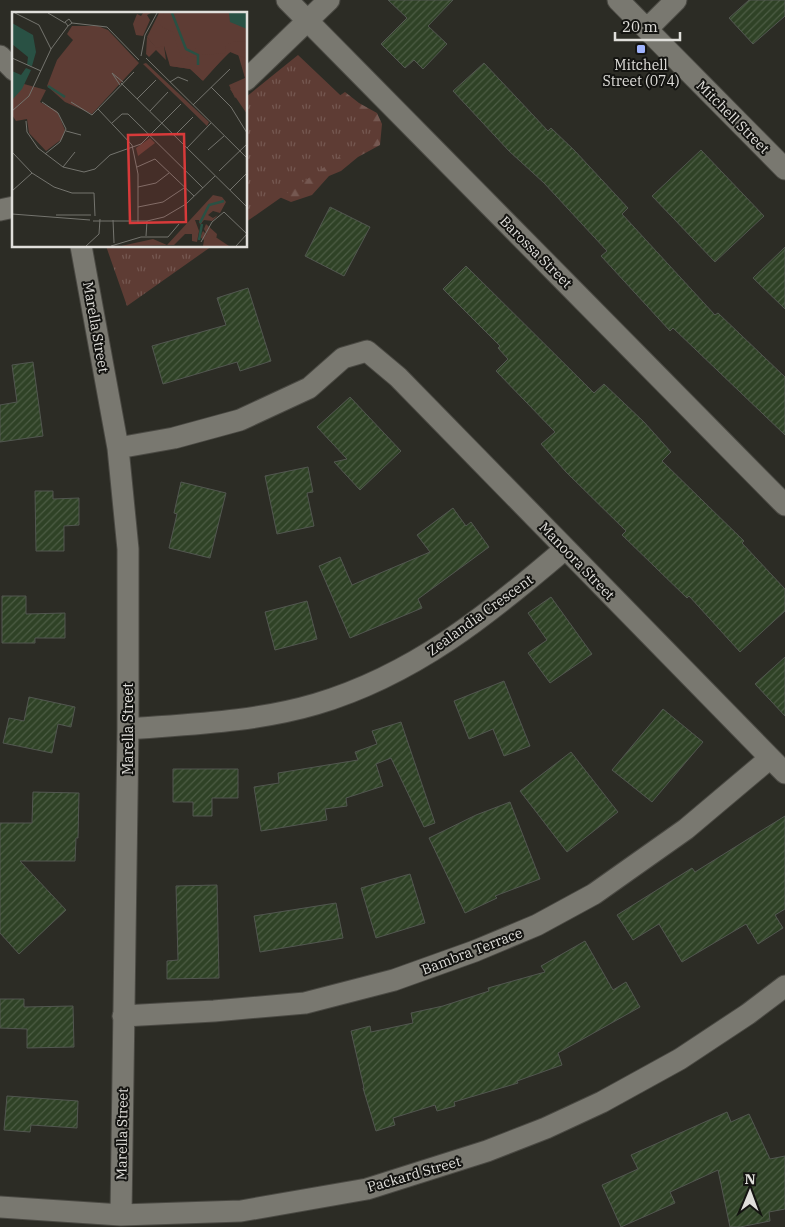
<svg xmlns="http://www.w3.org/2000/svg" width="785" height="1227" font-family="'IBM Plex Serif',serif">
<style>
.forest{fill:url(#forest-firs)}
.park{fill:url(#park-tufts)}
.building{fill:url(#building-hatch);stroke:#525750}
.lines{fill:none;stroke-linecap:round;stroke-linejoin:round}
.minor-casing{stroke:#4a4943;stroke-width:23}
.minor{stroke:#797870;stroke-width:21}
.poi-dot{fill:#9fb3fd;stroke:#141411;stroke-width:2}
.labels{text-anchor:middle;dominant-baseline:central;stroke-width:4;stroke-linejoin:round;paint-order:stroke}
.poi-label{font-size:14px;fill:#e0dfdb;stroke:#141411}
.street-label{font-size:14px;fill:#e0dfdb;stroke:#141411}
.inset-river{fill:none;stroke:#295144;stroke-width:2.5}
.inset-road{fill:none;stroke:#74746e;stroke-width:1}
.view{fill:#d73a3a;fill-opacity:0.15;stroke:#d73a3a;stroke-width:2.5}
.inset-edge{fill:none;stroke:#e0dfdb;stroke-width:2.5}
</style>
<defs>
<pattern id="forest-firs" width="22" height="20" patternUnits="userSpaceOnUse" patternTransform="scale(1.25)"><rect width="22" height="20" fill="#5e3c34"/><path d="M5 1l3.5 6h-7zM16 11l3.5 6h-7z" fill="#755851"/></pattern>
<pattern id="park-tufts" width="24" height="20" patternUnits="userSpaceOnUse" patternTransform="scale(1.25)"><rect width="24" height="20" fill="#5e3c34"/><path d="M3 7l-1-3M5 7V3M7 7l1-3M15 17l-1-3M17 17v-4M19 17l1-3" fill="none" stroke="#755851"/></pattern>
<pattern id="building-hatch" width="6" height="6" patternUnits="userSpaceOnUse" patternTransform="scale(1.25)"><rect width="6" height="6" fill="#2f4226"/><path d="M-1 1l2-2M0 6l6-6M5 7l2-2" fill="none" stroke="#4d5d45"/></pattern>
</defs>
<rect width="100%" height="100%" fill="#2c2c25"/>
<!-- forest -->
<path class="forest" d="M345 92 359 103 377 113 382 124 380 145 358 157 341 171 329 176 312 195 291 202 277 196 324 106Z"/>
<!-- park -->
<path class="park" d="M298 55 377 130 246 222V97Z
M106 246H212L127 306Z"/>
<!-- building -->
<path class="building" d="M388 0H453L428 26 447 44 423 69 414 60 405 68 381 44 407 18Z
M749 0H785V16L753 44 729 18Z
M484 63 548 131 551 128 575 151 628 208 622 214 715 315 718 313 785 377V435L673 328 670 331 601 256 607 251 544 183 509 151 453 91Z
M701 150 764 216 715 262 652 196Z
M330 207 370 227 344 276 305 256Z
M785 247V309L753 278Z
M466 266 594 393 604 384 644 422 671 452 662 461 744 541 742 543 785 589V611L740 652 689 596 687 598 622 535 626 531 566 472 541 444 555 432 496 371 508 359 498 348 500 346 443 289Z
M248 288 271 361 240 371 237 362 163 384 152 346 226 325 217 298Z
M33 362 43 436 0 442V405L17 402 12 365Z
M350 397 401 451 360 490 334 462 347 459 317 427Z
M308 467 313 492 307 493 314 526 277 534 265 476Z
M181 482 226 493 210 558 169 548 177 514 174 513Z
M35 491H53V499L79 498V525L64 526V551H36Z
M453 508 466 526 471 522 489 547 418 599 422 608 350 638 319 566 340 557 352 585 430 552 417 535Z
M2 596H26V614L65 613V638H35V643H2Z
M551 597 592 654 550 683 528 653 547 640 528 613Z
M307 601 317 639 275 650 265 612Z
M785 657V716L755 684Z
M504 681 530 746 504 756 493 729 469 739 454 701Z
M29 697 75 707 71 727 58 724 52 753 3 743 9 718 24 721Z
M663 709 703 742 652 802 612 770Z
M401 722 435 823 424 827 391 758 376 764 383 786 346 798 347 806 325 809 327 820 261 831 254 787 279 783 278 773 358 760 355 752 377 744 372 731Z
M571 752 618 812 567 852 520 791Z
M173 769H238V798H212V816H193V802H173Z
M33 792 79 793 78 838H76L75 861H20L66 910 19 954 0 933V823H32Z
M510 802 540 879 495 896 497 898 465 913 429 838 476 815Z
M785 816V909L775 915 783 928 758 944 746 924 682 962 659 924 633 940 617 915 692 868 695 872Z
M410 874 425 923 376 938 361 888Z
M217 885 219 978 167 979V961L178 960 176 886Z
M336 903 343 938 260 952 254 916Z
M585 941 613 990 626 982 640 1007 558 1053 562 1065 517 1081 518 1083 454 1102 455 1106 437 1111 435 1105 393 1118 395 1125 376 1131 363 1088H364L351 1031 370 1026 371 1032 413 1023 411 1013 443 1006 489 991 488 988 545 972 541 966Z
M0 999H24V1007L73 1006 74 1047 27 1048V1029L0 1028Z
M7 1096 78 1101 77 1128 31 1125 30 1132 4 1130Z
M727 1112 731 1122 749 1114 770 1159 785 1156V1209L769 1212 770 1221 740 1227H730L718 1170 670 1192 675 1203 621 1227 602 1185 638 1169 631 1155Z"/>
<g class="lines">
<!-- minor casing -->
<g class="minor-casing">
<path id="minor" d="M287 0 785 505
M618 0 785 169
M647 29 676 0
M0 56 14 70
M246 80 329 0
M0 210 14 207
M81 246 118 448 128 549V729L121 1215
M118 448 174 438 240 420 309 388 343 358 367 351 398 377 785 773
M128 729C191 724 255 722 316 704 414 675 489 614 565 549
M123 1016 214 1011 305 1003 394 980 475 951 537 925 594 894 686 829 769 759
M0 1207 121 1215 241 1211 367 1189 487 1151 546 1128 602 1102 680 1059 748 1014 785 986"/>
</g>
<!-- minor -->
<use href="#minor" class="minor"/>
</g>
<!-- markers -->
<rect class="poi-dot" x="636" y="44" width="10" height="10" rx="2.5"/>
<g class="labels">
<!-- poi labels -->
<g class="poi-label">
<text x="641" y="65">Mitchell<tspan x="641" dy="16">Street (074)</tspan></text>
</g>
<!-- street labels -->
<g class="street-label">
<text transform="translate(733 117) rotate(45)">Mitchell Street</text>
<text transform="translate(536 252) rotate(45)">Barossa Street</text>
<text transform="translate(96 327) rotate(80)">Marella Street</text>
<text transform="translate(577 561) rotate(46)">Manoora Street</text>
<text transform="translate(480 615) rotate(-36)">Zealandia Crescent</text>
<text transform="translate(128 729) rotate(-90)">Marella Street</text>
<text transform="translate(472 951) rotate(-21)">Bambra Terrace</text>
<text transform="translate(122 1134) rotate(-89)">Marella Street</text>
<text transform="translate(414 1174) rotate(-16)">Packard Street</text>
</g>
</g>
<!-- overview -->
<g transform="translate(12 12)">
<rect width="235" height="235" fill="#2c2c25"/>
<path d="M147 1H235V102L218 77 233 66 226 42 220 39 215 42 191 69 179 57 158 54 156 34 147 27ZM135 25 143 34H152L154 48 144 38 137 45 134 42ZM134 51 197 110 195 114 131 52Z" fill="#5e3c34"/>
<path d="M131 1H139L135 3 138 8 131 24 124 23 121 12 125 2 129 4ZM147 1H152L148 14 161 20 171 50 178 44 185 46 181 40 184 36 191 43 213 41 214 34 221 29 235 30 232 38 235 47 218 40 190 68 178 57 158 54 152 34 144 36 135 25ZM235 48V76L223 86 217 73 233 66 230 49ZM201 183 210 185 214 190 208 201 201 199 196 203 201 206 206 203 200 209 192 208 188 213 187 208H183L187 219 185 230 180 229V222H173L162 233 109 234 141 227 155 233ZM194 212 205 222 203 234H191L192 228 188 225 191 219 195 223 192 217Z" fill="#5e3c34"/>
<path d="M60 14H86L96 18 127 51 80 102 53 90 35 74 45 48 61 28 55 22ZM12 72 34 78 28 90 45 99 53 118 50 127 34 139 17 121 15 107 4 109 0 103V88ZM138 126 143 131 126 144 124 136ZM200 224 205 226 217 234H194Z" fill="#5e3c34"/>
<path d="M217 1H235V17L218 10ZM0 11 21 23 24 40 20 54 15 53 16 45 0 32ZM14 56 19 58 10 77 0 88V59L9 63Z" fill="#295144"/>
<path class="inset-river" d="M160 1 174 37 186 43V53M36 74 53 85M188 211 197 193 212 189M187 228 190 212"/>
<path class="inset-road" d="M3 1 27 13 39 37M36 1 53 11M60 11 57 7 53 10 56 14 60 11 95 15 127 48M129 44 133 23 145 1M0 46 29 59M134 46 235 146M158 70 166 65 176 69M109 71 235 195M108 73 100 61 111 70M199 75 219 95 235 121M125 87 144 68M30 90 46 101 54 117 48 130 33 142M59 90 80 103 122 60M181 93 218 57M86 97 120 133 126 162V210M0 99 17 84 39 37 56 14M138 99 156 80M14 109 15 120 26 136 51 155 72 160 83 157 98 143 129 132 169 92M100 111 110 102H116L191 176M54 119 69 123M162 124 181 105M175 136 199 111M196 138 212 124M0 140 20 161 42 175 60 181H82L83 204M51 155 63 140M125 155 143 147 182 184M207 159 235 132M126 175 144 171 157 161M218 178 235 161M0 179 20 161M126 195 151 190 172 176M0 202 78 208M44 203H79M101 208 102 231M81 209H135L152 205 174 192 203 164M134 224 135 209M189 230 200 210 212 200 235 222M74 234 87 222 88 207M99 234 129 225H156L167 212M224 234 235 222"/>
<path class="view" d="M172 122 174 210 118 211 116 123Z"/>
<rect width="235" height="235" class="inset-edge"/>
</g>
<!-- north arrow -->
<g transform="translate(750 1192) rotate(1)" stroke="#141411" stroke-width="4" paint-order="stroke">
<path d="M0-4L9 19L0 12L-9 19Z" fill="#e0dfdb"/>
<text y="-8" font-size="14" font-weight="bold" text-anchor="middle" fill="#e0dfdb">N</text>
</g>
<!-- scale -->
<path d="M615 32v8h65v-8" fill="none" stroke="#e0dfdb" stroke-width="2.5"/>
<text x="622" y="32" font-size="15" fill="#e0dfdb" stroke="#141411" stroke-width="4" paint-order="stroke">20 m</text>
</svg>
